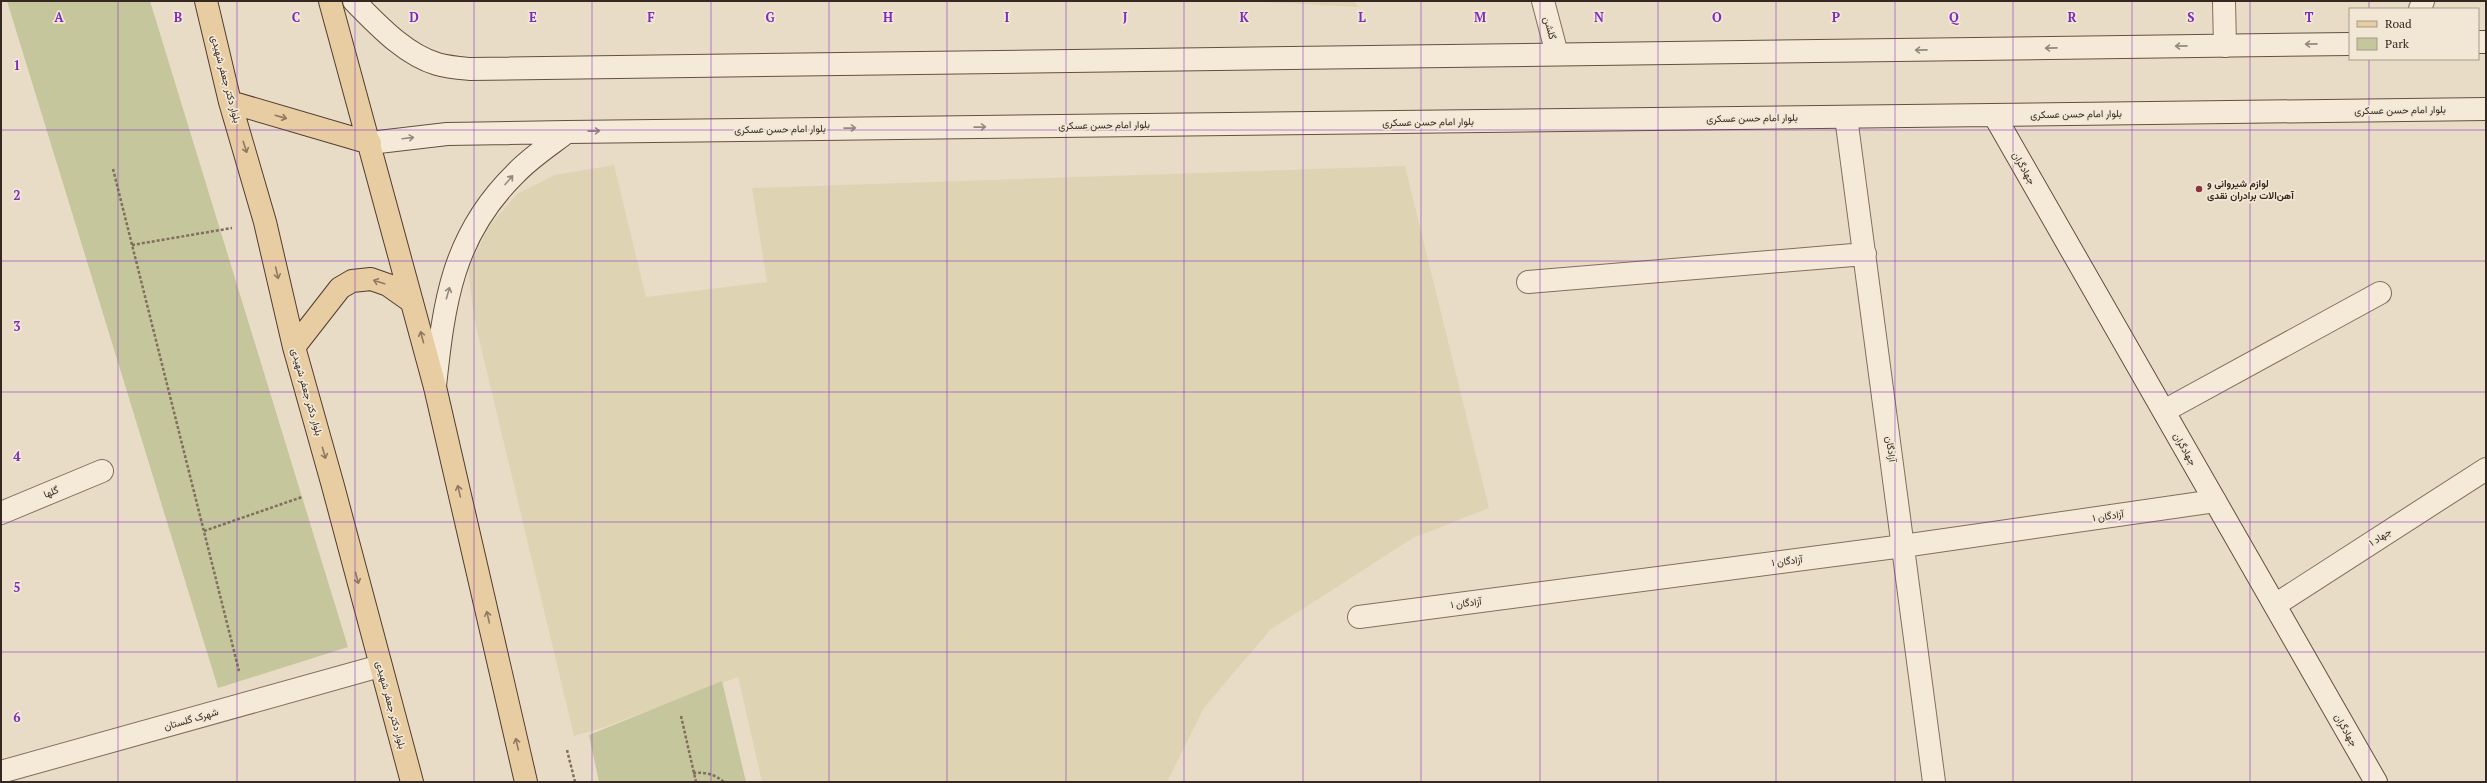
<svg xmlns="http://www.w3.org/2000/svg" width="2487" height="783" font-family="'PT Serif',Vazirmatn,serif">
<style>
.farmland{fill:#ded4b4}
.green{fill:#c5c69b}
.lines{fill:none;stroke-linecap:round;stroke-linejoin:round}
.street-casing{stroke:#826e5e;stroke-width:24}
.secondary-casing{stroke:#645041;stroke-width:24}
.primary-casing{stroke:#513d31;stroke-width:24}
.path{stroke:#826e5e;stroke-width:2.5;stroke-dasharray:3 2;stroke-linecap:butt}
.street{stroke:#f5ead8;stroke-width:22}
.secondary{stroke:#f5ead8;stroke-width:22}
.primary{stroke:#e8cca2;stroke-width:22}
.oneway{stroke:#94897c}
.oneway2{stroke:#8e7a61}
.grid{fill:none;stroke:#7b2cbf;stroke-width:1;stroke-opacity:0.55}
.poi-dot{fill:#8b343c;stroke:#f1e7d4;stroke-width:1.5}
.labels{text-anchor:middle;dominant-baseline:central;stroke-width:3.5;stroke-linejoin:round;paint-order:stroke}
.street-label{font-size:10px;fill:#342820;stroke:#f1e7d4}
.poi-label{font-size:10px;font-weight:bold;fill:#342820;stroke:#f1e7d4;text-anchor:start}
.grid-label{font-size:13px;text-anchor:middle;font-weight:bold;fill:#7b2cbf;stroke:#f1e7d4;stroke-width:3.5;stroke-linejoin:round;paint-order:stroke}
</style>
<rect width="100%" height="100%" fill="#e9dcc6"/>
<!-- farmland -->
<path class="farmland" d="M535 1H713L630 2Z
M1241 1H1355L1358 7Z
M614 165 646 297 767 282 752 188 1405 166 1489 508 1413 538 1270 630 1204 708 1167 782H762L738 677 602 728 574 736 474 318 468 268 490 225 517 194 555 175Z"/>
<!-- green -->
<path class="green" d="M7 1H150L348 647 218 688Z
M722 681 746 782H599L589 735Z"/>
<g class="lines">
<!-- street casing -->
<g class="street-casing">
<path id="street" d="M1543 1 1557 54
M2224 1 2225 46
M2420 9 2423 1
M1846 117 1934 782
M1528 282 1865 254
M2164 411 2380 293
M1 513 102 471
M2275 605 2486 469
M1359 617 1903 546 2215 501
M1 772 380 666"/>
</g>
<!-- secondary casing -->
<g class="secondary-casing">
<path id="secondary" d="M354 1C377 24 404 54 437 64 447 67 459 68 470 69L2350 44
M2478 42H2486
M1994 115 2376 782
M370 143 447 134 567 132 2486 109
M435 386C444 303 452 236 515 174 530 158 550 145 567 132"/>
</g>
<!-- primary casing -->
<g class="primary-casing">
<path id="primary" d="M206 1 230 102 265 222 294 347 333 486 412 782
M330 1 435 387 526 782
M230 102 370 143
M294 347 340 288 352 281 371 279 388 285 412 302"/>
</g>
<!-- path -->
<path class="path" d="M113 169 239 671
M132 245 232 228
M204 531 302 497
M681 716 696 782
M567 750 575 782
M693 773C706 772 714 774 724 782"/>
<!-- street -->
<use href="#street" class="street"/>
<!-- secondary -->
<use href="#secondary" class="secondary"/>
<!-- primary -->
<use href="#primary" class="primary"/>
</g>
<!-- one-way arrows -->
<defs><path id="oneway-shaft" d="M-6 0H5M1.5-3L5.5 0L1.5 3" fill="none" stroke-width="1.6" stroke-linecap="round" stroke-linejoin="round"/></defs>
<g class="oneway">
<use href="#oneway-shaft" transform="translate(2311 44) rotate(179)"/>
<use href="#oneway-shaft" transform="translate(2181 46) rotate(179)"/>
<use href="#oneway-shaft" transform="translate(2051 48) rotate(179)"/>
<use href="#oneway-shaft" transform="translate(1921 50) rotate(179)"/>
<use href="#oneway-shaft" transform="translate(980 127) rotate(-1)"/>
<use href="#oneway-shaft" transform="translate(850 128) rotate(-1)"/>
<use href="#oneway-shaft" transform="translate(594 131) rotate(-1)"/>
<use href="#oneway-shaft" transform="translate(408 138) rotate(-7)"/>
<use href="#oneway-shaft" transform="translate(509 180) rotate(-49)"/>
<use href="#oneway-shaft" transform="translate(448 293) rotate(-74)"/>
</g>
<g class="oneway2">
<use href="#oneway-shaft" transform="translate(281 117) rotate(16)"/>
<use href="#oneway-shaft" transform="translate(245 147) rotate(72)"/>
<use href="#oneway-shaft" transform="translate(277 273) rotate(77)"/>
<use href="#oneway-shaft" transform="translate(379 282) rotate(-162)"/>
<use href="#oneway-shaft" transform="translate(422 337) rotate(-105)"/>
<use href="#oneway-shaft" transform="translate(324 453) rotate(74)"/>
<use href="#oneway-shaft" transform="translate(459 491) rotate(-103)"/>
<use href="#oneway-shaft" transform="translate(357 578) rotate(75)"/>
<use href="#oneway-shaft" transform="translate(488 617) rotate(-103)"/>
<use href="#oneway-shaft" transform="translate(517 744) rotate(-103)"/>
</g>
<!-- grid -->
<path class="grid" d="M118 1V782M237 1V782M355 1V782M474 1V782M592 1V782M711 1V782M829 1V782M947 1V782M1066 1V782M1184 1V782M1303 1V782M1421 1V782M1540 1V782M1658 1V782M1776 1V782M1895 1V782M2013 1V782M2132 1V782M2250 1V782M2369 1V9M2369 59V782M1 130H2486M1 261H2486M1 392H2486M1 522H2486M1 652H2486"/>
<!-- markers -->
<circle class="poi-dot" cx="2199" cy="189" r="4"/>
<g class="labels">
<!-- street labels -->
<g class="street-label">
<text transform="translate(1550 28) rotate(75)">گلشن</text>
<text transform="translate(226 79) rotate(75)">بلوار دکتر جعفر شهیدی</text>
<text transform="translate(2400 110) rotate(-1)">بلوار امام حسن عسکری</text>
<text transform="translate(2076 114) rotate(-1)">بلوار امام حسن عسکری</text>
<text transform="translate(1752 118) rotate(-1)">بلوار امام حسن عسکری</text>
<text transform="translate(1428 122) rotate(-1)">بلوار امام حسن عسکری</text>
<text transform="translate(1104 125) rotate(-1)">بلوار امام حسن عسکری</text>
<text transform="translate(780 129) rotate(-1)">بلوار امام حسن عسکری</text>
<text transform="translate(2024 168) rotate(60)">جهادگران</text>
<text transform="translate(307 392) rotate(74)">بلوار دکتر جعفر شهیدی</text>
<text transform="translate(1891 449) rotate(82)">آزادگان</text>
<text transform="translate(2185 449) rotate(60)">جهادگران</text>
<text transform="translate(51 492) rotate(-22)">گلها</text>
<text transform="translate(2108 516) rotate(-8)">آزادگان ۱</text>
<text transform="translate(2380 537) rotate(-33)">جهاد ۱</text>
<text transform="translate(1787 561) rotate(-7)">آزادگان ۱</text>
<text transform="translate(1466 603) rotate(-7)">آزادگان ۱</text>
<text transform="translate(391 705) rotate(75)">بلوار دکتر جعفر شهیدی</text>
<text transform="translate(191 719) rotate(-16)">شهرک گلستان</text>
<text transform="translate(2346 730) rotate(60)">جهادگران</text>
</g>
<!-- poi labels -->
<g class="poi-label">
<text x="2207" y="183">لوازم شیروانی و<tspan x="2207" dy="12">آهن‌الات برادران نقدی</tspan></text>
</g>
</g>
<g class="grid-label">
<text x="59" y="22">A</text>
<text x="178" y="22">B</text>
<text x="296" y="22">C</text>
<text x="414" y="22">D</text>
<text x="533" y="22">E</text>
<text x="651" y="22">F</text>
<text x="770" y="22">G</text>
<text x="888" y="22">H</text>
<text x="1007" y="22">I</text>
<text x="1125" y="22">J</text>
<text x="1244" y="22">K</text>
<text x="1362" y="22">L</text>
<text x="1480" y="22">M</text>
<text x="1599" y="22">N</text>
<text x="1717" y="22">O</text>
<text x="1836" y="22">P</text>
<text x="1954" y="22">Q</text>
<text x="2072" y="22">R</text>
<text x="2191" y="22">S</text>
<text x="2309" y="22">T</text>
<text x="17" y="70">1</text>
<text x="17" y="200">2</text>
<text x="17" y="331">3</text>
<text x="17" y="461">4</text>
<text x="17" y="592">5</text>
<text x="17" y="722">6</text>
</g>
<!-- border -->
<rect width="2487" height="783" fill="none" stroke="#342820" stroke-width="4"/>
<!-- legend -->
<rect x="2349" y="8" width="130" height="52" fill="#f1e7d4" stroke="#a59b8c"/>
<rect x="2357" y="21" width="20" height="6" fill="#e8cca2" stroke="#a59b8c"/>
<text x="2385" y="28" font-size="12" fill="#342820">Road</text>
<rect x="2357" y="38" width="20" height="12" fill="#c5c69b" stroke="#a59b8c"/>
<text x="2385" y="48" font-size="12" fill="#342820">Park</text>
</svg>
